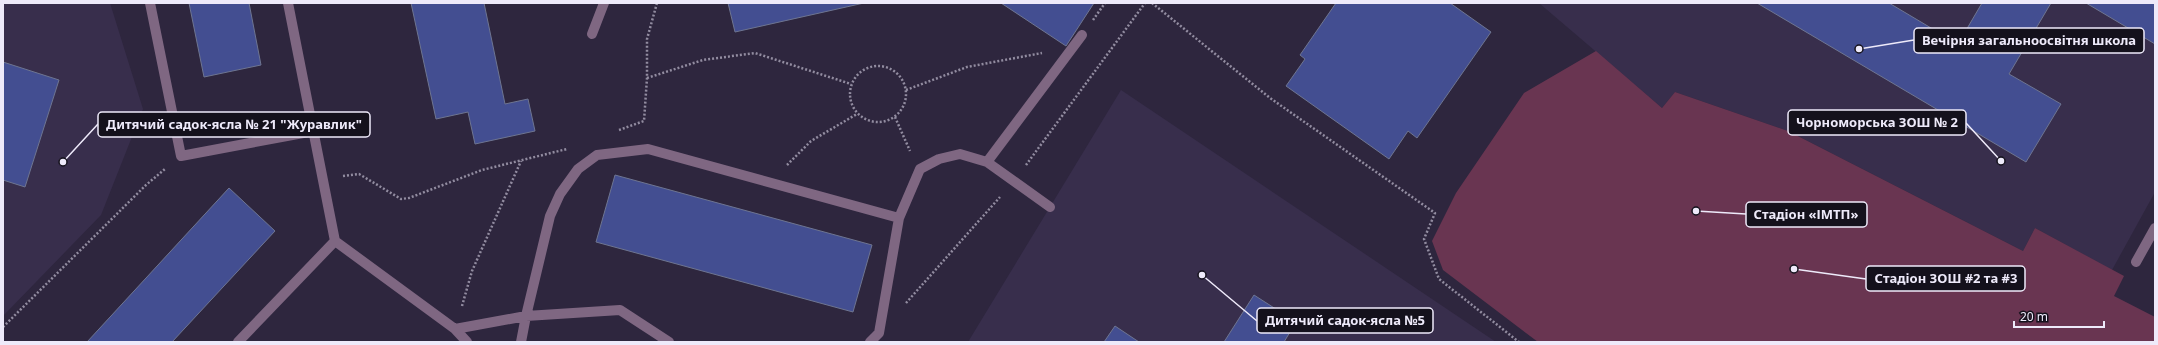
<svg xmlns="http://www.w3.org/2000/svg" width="2158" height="345" font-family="'Noto Sans',sans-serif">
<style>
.built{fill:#382e4c}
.grass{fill:#693551}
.building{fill:#434e91;stroke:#6e7591}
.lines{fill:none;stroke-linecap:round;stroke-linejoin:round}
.path{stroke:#928ca0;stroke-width:2.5;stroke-dasharray:2 2;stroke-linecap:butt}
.minor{stroke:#7f6782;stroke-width:10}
.leader{fill:none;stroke:#eeeafa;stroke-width:1.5}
.callout-dot{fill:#eeeafa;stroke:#14111c;stroke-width:1.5}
.callout{fill:#14111c;stroke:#eeeafa;stroke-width:1.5}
.callout-label{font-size:13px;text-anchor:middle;font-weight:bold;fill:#eeeafa}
</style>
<rect width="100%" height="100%" fill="#2e263e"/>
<!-- built -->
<path class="built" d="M3 3H110L143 109 101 215 3 316Z
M1539 3H2155V192L2112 270 2035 228 2023 251 1788 131 1675 92 1662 108Z
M1121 90 1496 342H968Z"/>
<!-- grass -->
<path class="grass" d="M1596 51 1662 108 1675 92 1788 131 2023 251 2035 228 2124 276 2114 296 2155 317V342H1538L1443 270 1432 241 1456 193 1524 93Z"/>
<!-- building -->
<path class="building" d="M189 3H249L261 65 204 77Z
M411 3H484L505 104 528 99 535 131 475 144 468 112 436 119Z
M728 3H864L735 32Z
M1001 3H1094L1066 46Z
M1336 3H1450L1491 32 1417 138 1408 131 1389 159 1286 86 1305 59 1300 55Z
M1757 3H1889L1958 44 1982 3H2051L2009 74 2061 104 2026 162Z
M2086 3H2155V44Z
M3 62 59 80 25 187 3 180Z
M615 175 872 245 853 312 596 242Z
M229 188 275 231 172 342H87Z
M1254 295 1296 322 1284 342H1224Z
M1115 326 1139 342H1104Z"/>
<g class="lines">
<!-- path -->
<path class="path" d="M1152 3 1270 98 1435 213 1424 239 1439 279 1519 342
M1093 20 1105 3
M850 94a28 28 0 1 1 56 0a28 28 0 1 1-56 0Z
M647 78 703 60 755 53 851 84
M906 90 967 67 1042 53
M895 117 910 151
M619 130 644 121 647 78V39L657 3
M787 165 811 141 857 114
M1026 165 1145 3
M343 176 359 174 401 199 409 198 482 170 567 149
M906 303 1000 197
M462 306 472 271 521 161
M3 327 146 185 165 169"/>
<!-- minor -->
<path class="minor" d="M150 3 181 156 314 131
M288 3 335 241
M592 34 604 3
M987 162 1082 35
M899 218 920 169 939 159 960 154 987 162 1050 207
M2136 262 2155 228
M455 329 526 316 550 216 560 194 578 169 597 155 648 149 899 218 879 333 870 342
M238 342 335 241 455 329 467 342
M521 342 526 316 620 310 669 342"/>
</g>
<!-- callouts -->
<path class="leader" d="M1859 49L1914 40M2001 161L1966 123M63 162L98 124M1696 211L1746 214M1794 269L1866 279M1202 275L1257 321"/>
<g class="callout-dot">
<circle cx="1859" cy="49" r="4"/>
<circle cx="2001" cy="161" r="4"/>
<circle cx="63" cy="162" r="4"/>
<circle cx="1696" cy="211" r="4"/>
<circle cx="1794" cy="269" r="4"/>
<circle cx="1202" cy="275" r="4"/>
</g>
<g class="callout">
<rect x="1914" y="28" width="230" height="25" rx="4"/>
<rect x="1788" y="110" width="178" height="25" rx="4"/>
<rect x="98" y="112" width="272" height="25" rx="4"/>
<rect x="1746" y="202" width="121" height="25" rx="4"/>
<rect x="1866" y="266" width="159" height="25" rx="4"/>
<rect x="1257" y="308" width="176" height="25" rx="4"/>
</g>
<g class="callout-label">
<text x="2029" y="45">Вечірня загальноосвітня школа</text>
<text x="1877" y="127">Чорноморська ЗОШ № 2</text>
<text x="234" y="129">Дитячий садок-ясла № 21 "Журавлик"</text>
<text x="1806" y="219">Стадіон «ІМТП»</text>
<text x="1946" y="283">Стадіон ЗОШ #2 та #3</text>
<text x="1345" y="325">Дитячий садок-ясла №5</text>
</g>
<!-- border -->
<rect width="2158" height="345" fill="none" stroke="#eeeafa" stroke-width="8"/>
<!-- scale -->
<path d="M2014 321v6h90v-6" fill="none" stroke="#eeeafa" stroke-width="2"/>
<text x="2020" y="321" font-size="12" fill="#eeeafa" stroke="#14111c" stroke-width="3" paint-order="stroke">20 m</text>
</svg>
